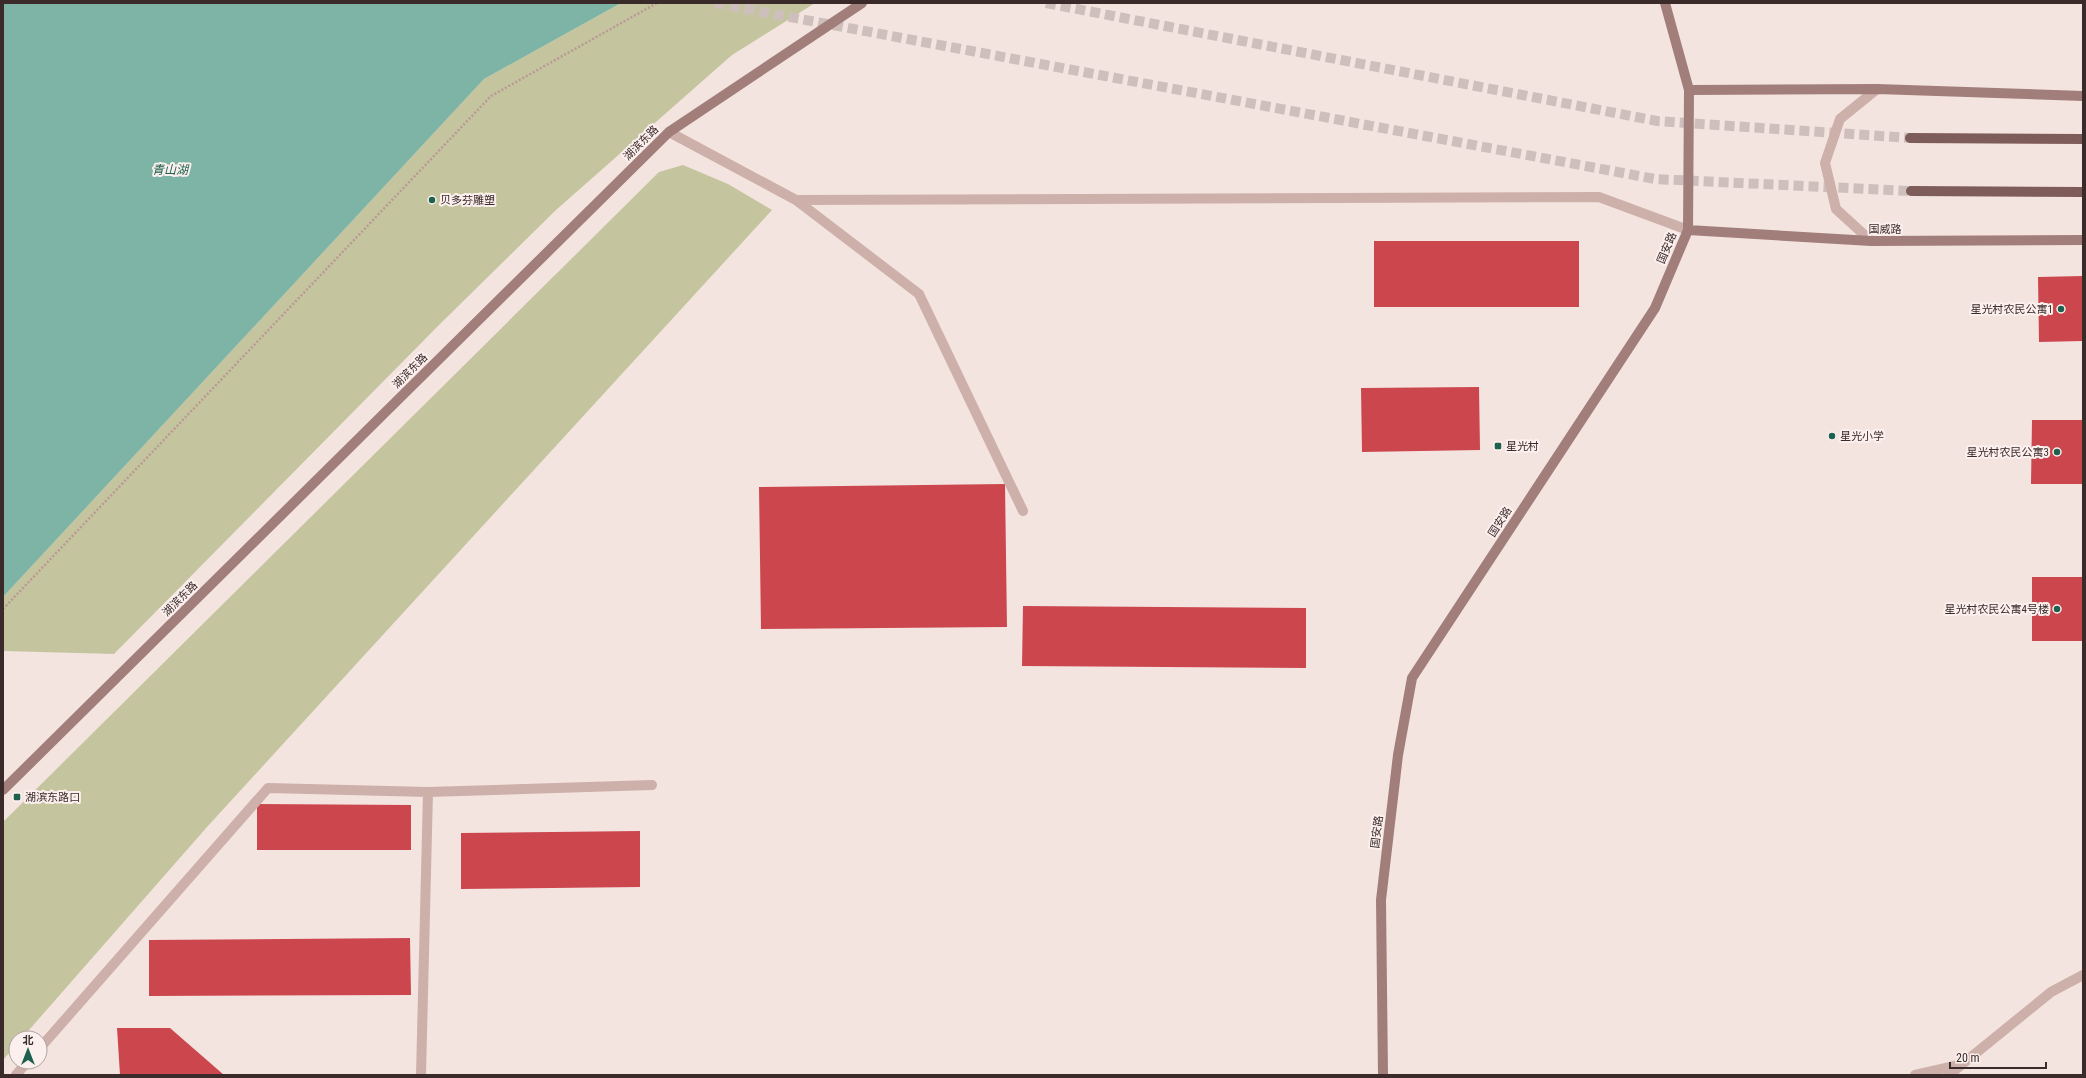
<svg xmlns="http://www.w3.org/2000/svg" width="2086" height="1078" font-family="'Roboto Condensed','Noto Sans SC',sans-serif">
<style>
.green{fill:#c4c59e}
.water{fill:#7db4a5}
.building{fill:#cc464e}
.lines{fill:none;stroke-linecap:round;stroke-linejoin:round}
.primary-tunnel{stroke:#cfbfbc;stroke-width:10;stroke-dasharray:10 5;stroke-linecap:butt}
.path{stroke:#ba9994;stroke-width:2.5;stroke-dasharray:2 2;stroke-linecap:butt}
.lane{stroke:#ceb0aa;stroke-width:10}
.street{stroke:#ceb0aa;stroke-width:10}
.secondary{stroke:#a27e7b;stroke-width:10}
.primary{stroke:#7e5c5a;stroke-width:10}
.poi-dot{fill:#1d6050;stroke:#fbf0ed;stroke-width:1.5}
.labels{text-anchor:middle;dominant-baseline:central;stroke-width:4;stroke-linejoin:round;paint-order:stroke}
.street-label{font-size:11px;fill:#3b2a2a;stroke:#fbf0ed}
.poi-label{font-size:11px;fill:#3b2a2a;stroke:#fbf0ed;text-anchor:start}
.water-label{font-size:12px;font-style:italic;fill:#1d6050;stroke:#fbf0ed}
</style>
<rect width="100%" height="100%" fill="#f4e4e0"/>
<!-- green -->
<path class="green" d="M621 3H815L732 55 556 210 438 326 114 654 3 651V597L484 79Z
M683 165 728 184 772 210 207 827 22 1038H16V1045L3 1060V822L659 172Z"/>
<!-- water -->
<path class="water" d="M3 3H621L484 79 3 597Z"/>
<!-- building -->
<path class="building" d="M1374 241H1579V307H1374Z
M2083 276V341L2039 342 2038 277Z
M1479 387 1480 450 1362 452 1361 388Z
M2032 420H2083V484H2031Z
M1005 484 1007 627 761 629 759 487Z
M2032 577H2083V641H2032Z
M1023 606 1306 608V668L1022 666Z
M257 804 411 805V850H257Z
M640 831V887L461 889V833Z
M410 938 411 995 149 996V940Z
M117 1028H170L224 1075H120Z"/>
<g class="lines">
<!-- primary-tunnel -->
<path class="primary-tunnel" d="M715 3 1655 179 1911 191
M1046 3 1657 121 1910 138"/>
<!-- path -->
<path class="path" d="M3 609 491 96 657 3"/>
<!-- lane -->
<path class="lane" d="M669 132 796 200 1599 197 1688 230
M796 200 919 294 1023 511
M40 1048 268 788 428 792
M16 1075 27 1062
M421 1075 428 792 652 785
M1915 1075 1959 1065
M1949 1075 2051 992 2083 975"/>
<!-- street -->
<path class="street" d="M1871 241 1836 209 1825 163 1840 119 1877 89"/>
<!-- secondary -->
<path class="secondary" d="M1689 90 1877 89 2083 96
M1688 230 1871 241 2083 240
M3 790 669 132 862 3
M1383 1075 1381 900 1398 755 1412 678 1655 308 1688 230 1689 90 1665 3"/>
<!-- primary -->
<path class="primary" d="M1910 138 2083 139
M1911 191 2083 192"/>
</g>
<!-- markers -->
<g class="poi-dot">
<circle cx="432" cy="200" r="4"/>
<circle cx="2061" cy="309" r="4"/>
<circle cx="1832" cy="436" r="4"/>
<rect x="1494" y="442" width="8" height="8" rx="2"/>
<circle cx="2057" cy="452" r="4"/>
<circle cx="2057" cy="609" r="4"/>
<rect x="13" y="793" width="8" height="8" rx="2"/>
</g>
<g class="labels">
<!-- street labels -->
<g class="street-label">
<text transform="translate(641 143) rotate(-45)">湖滨东路</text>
<text x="1885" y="229">国威路</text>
<text transform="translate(1667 248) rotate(-67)">国安路</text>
<text transform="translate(410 371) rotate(-45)">湖滨东路</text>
<text transform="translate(1500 522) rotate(-57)">国安路</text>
<text transform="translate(180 599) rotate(-45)">湖滨东路</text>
<text transform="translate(1377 832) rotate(-83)">国安路</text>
</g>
<!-- poi labels -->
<g class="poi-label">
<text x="440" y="200">贝多芬雕塑</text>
<text x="2053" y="309" text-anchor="end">星光村农民公寓1</text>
<text x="1840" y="436">星光小学</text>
<text x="1506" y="446">星光村</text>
<text x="2049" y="452" text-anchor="end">星光村农民公寓3</text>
<text x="2049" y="609" text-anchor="end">星光村农民公寓4号楼</text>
<text x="25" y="797">湖滨东路口</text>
</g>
<!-- water labels -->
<g class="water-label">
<text x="170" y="170">青山湖</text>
</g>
</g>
<!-- border -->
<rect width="2086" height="1078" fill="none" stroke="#3b2a2a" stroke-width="8"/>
<!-- north arrow -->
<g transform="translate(28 1050)"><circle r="19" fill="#fbf0ed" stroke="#aea19f"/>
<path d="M0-3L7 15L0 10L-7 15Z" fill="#1d6050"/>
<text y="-6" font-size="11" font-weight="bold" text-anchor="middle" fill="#3b2a2a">北</text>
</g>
<!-- scale -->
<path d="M1950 1062v6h96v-6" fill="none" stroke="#3b2a2a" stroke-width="2"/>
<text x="1956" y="1062" font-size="12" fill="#3b2a2a" stroke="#fbf0ed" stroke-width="3" paint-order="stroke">20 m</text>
</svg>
